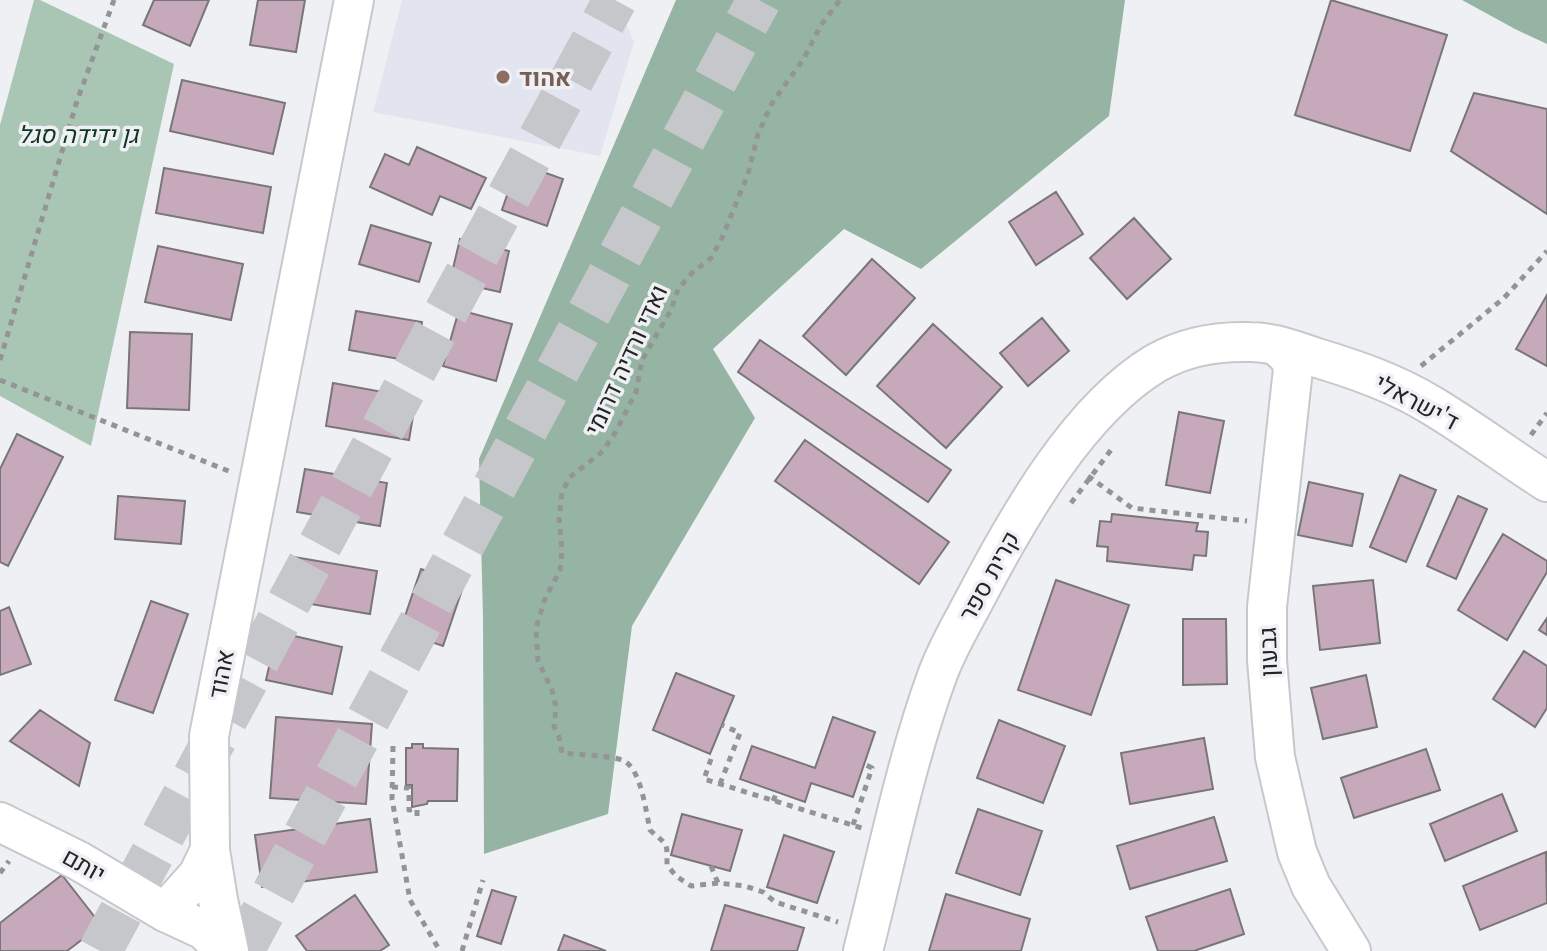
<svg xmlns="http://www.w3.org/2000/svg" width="1547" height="951" font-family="'Libre Baskerville',Heebo,serif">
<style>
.built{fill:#e2e5ef}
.green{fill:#a9c6b5}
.forest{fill:#96b4a3}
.building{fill:#c6aabc;stroke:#797678;stroke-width:2}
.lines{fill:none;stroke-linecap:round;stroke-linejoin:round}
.highway-tunnel{stroke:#c6c7ca;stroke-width:44;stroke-dasharray:44 22;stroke-linecap:butt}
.minor-casing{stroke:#c7c8cb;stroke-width:42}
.path{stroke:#949496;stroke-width:5;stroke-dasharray:6 6;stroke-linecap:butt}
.minor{stroke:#fff;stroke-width:38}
.education-dot{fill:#8d6e63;stroke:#eff0f3;stroke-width:3}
.labels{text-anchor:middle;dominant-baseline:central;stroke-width:7;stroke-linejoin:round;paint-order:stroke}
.education-label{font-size:24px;font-weight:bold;fill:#785e54;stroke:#eff0f3;text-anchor:start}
.park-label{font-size:24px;font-style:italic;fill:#0c3522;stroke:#eff0f3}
.street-label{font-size:24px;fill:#242425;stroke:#eff0f3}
</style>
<rect width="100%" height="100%" fill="#eff0f3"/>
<!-- built -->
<path class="built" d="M402 0H616L634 42 600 156 373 112Z"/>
<!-- green -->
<path class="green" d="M34 0H40L174 64 91 446 0 396V125Z"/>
<!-- forest -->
<path class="forest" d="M676 0H1125L1109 116 921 269 844 229 713 349 755 418 632 626 608 814 484 854 483 617 479 459Z
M1462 0H1547V44L1515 29Z"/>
<!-- building -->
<path class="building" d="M154 0H209L190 46 143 25Z
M258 0H305L296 52 250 45Z
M1331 0 1447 35 1410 151 1295 115Z
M182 80 285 103 273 154 170 131Z
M1474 93 1547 109V214L1451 151Z
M417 147 486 178 471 209 440 196 432 215 370 187 385 154 409 165Z
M518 163 563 179 547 226 502 210Z
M164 168 271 187 263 233 156 213Z
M1056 192 1083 234 1036 265 1009 222Z
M1134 218 1171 259 1127 299 1090 258Z
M371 225 431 243 419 282 359 264Z
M460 239 509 251 500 292 450 281Z
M158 246 243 264 231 320 145 302Z
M872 259 915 298 846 375 803 336Z
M1547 295V366L1516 349Z
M459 310 512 324 496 381 443 366Z
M356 311 422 322 416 362 349 350Z
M1042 318 1069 351 1028 386 1000 353Z
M933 324 1002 387 946 448 877 386Z
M130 332 192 334 189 410 127 408Z
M760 340 951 470 928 502 738 372Z
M333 383 416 398 409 440 326 426Z
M1179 412 1224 421 1210 493 1166 485Z
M17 434 63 457 8 566 0 562V469Z
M805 440 949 542 919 584 775 481Z
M305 469 387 483 380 526 297 512Z
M1400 475 1436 490 1406 562 1370 547Z
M1309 482 1363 494 1352 546 1298 535Z
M118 496 185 501 181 544 115 539Z
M1458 496 1487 509 1456 579 1427 566Z
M1112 514 1198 523 1196 531 1208 532 1206 556 1194 555 1192 570 1107 561 1108 547 1097 546 1100 521 1111 522Z
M1503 534 1547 561V572L1507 640 1458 610Z
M294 557 377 571 370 614 287 600Z
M421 569 464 584 443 646 400 631Z
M1056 580 1129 605 1091 715 1018 690Z
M1373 580 1380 643 1320 650 1313 586Z
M151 601 188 614 153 713 115 700Z
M9 607 31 664 0 675V611Z
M1547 618V635L1539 630Z
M1183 619H1226L1227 684 1183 685Z
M277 632 342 647 332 694 266 680Z
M1524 651 1547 666V708L1535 727 1493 699Z
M676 673 734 696 710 754 653 730Z
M1366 675 1377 727 1323 739 1311 688Z
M40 710 90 743 79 786 10 741Z
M276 717 372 724 366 804 270 798Z
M833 717 875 732 853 797 811 783 805 802 740 779 752 746 815 768Z
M999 720 1065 746 1043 803 977 778Z
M1204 738 1213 789 1130 804 1121 753Z
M412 744H423V748L458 749 457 801H428L427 804 412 807V785H406V748H412Z
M1426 749 1440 790 1354 818 1341 778Z
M1502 794 1517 831 1445 861 1430 824Z
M978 809 1042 831 1020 895 956 873Z
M682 814 742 830 730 871 671 855Z
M1214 817 1227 861 1130 889 1117 846Z
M370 819 377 872 262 887 255 835Z
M784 835 834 852 817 903 767 887Z
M1546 852 1547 903 1480 930 1463 886Z
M62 875 101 925 67 951H0V923Z
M1230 889 1244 934 1194 951H1158L1146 917Z
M492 890 516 897 501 944 477 936Z
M946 894 1030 919 1021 951H929Z
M355 895 389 945 380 951H307L296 936Z
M725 905 804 928 797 951H711Z
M564 935 606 951H558Z"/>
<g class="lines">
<!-- highway-tunnel -->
<path class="highway-tunnel" d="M100 951 615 0
M242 951 759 0"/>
<!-- minor casing -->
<g class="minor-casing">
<path id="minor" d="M1276 345 1290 358 1293 369 1267 607V660L1275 757 1297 852 1311 886 1351 951
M0 822 79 861 165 912 204 930 225 951
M210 850 218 900 229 951
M165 912 198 875 210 850 209 736 354 0
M863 951C886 861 905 764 937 676 947 648 963 622 977 595 1018 517 1079 409 1156 363 1184 347 1218 341 1250 342 1272 342 1293 350 1314 357 1354 369 1395 383 1431 405 1471 429 1508 457 1547 482"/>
</g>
<!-- path -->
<path class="path" d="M0 360 77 101 114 0
M1421 366 1504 298 1547 251
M0 380 231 472
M1531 435 1547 413
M1088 476 1132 508 1247 521
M1071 503 1111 450
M393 746 392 799 410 900 440 951
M711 759 704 779 862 828
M720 784 740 733 722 725
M392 787 409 788V810L417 809V819
M773 801 777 792
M853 825 872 768 864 764
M711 866 718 883 745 886 763 892 775 902 838 922
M0 873 9 861
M718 883 691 886 676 876 667 865C667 839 668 847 650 830 646 812 641 769 624 761 612 755 577 755 562 753L559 737 554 726 556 707 552 690 538 661 536 628 545 599 560 570 562 550 559 517 562 493 569 478 603 451 615 433 636 392 642 360 671 310 678 289 692 273 711 258 722 238 748 174 758 134 772 103 803 60 821 25 840 0
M462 951 483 880"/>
<!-- minor -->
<use href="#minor" class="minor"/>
</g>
<!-- markers -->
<circle class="education-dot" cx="503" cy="77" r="8"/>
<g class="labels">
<!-- education labels -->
<g class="education-label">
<text x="519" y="77">אהוד</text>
</g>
<!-- park labels -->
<g class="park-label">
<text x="78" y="134">גן ידידה סגל</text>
</g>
<!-- street labels -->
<g class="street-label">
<text transform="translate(626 360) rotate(-65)">ואדי ורדיה דרומי</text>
<text transform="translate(1417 402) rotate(28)">ד'ישראלי</text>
<text transform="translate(989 576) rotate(-61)">קרית ספר</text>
<text transform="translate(1268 652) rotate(-92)">גבעון</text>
<text transform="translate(221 674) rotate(-79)">אהוד</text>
<text transform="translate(84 865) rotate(29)">יותם</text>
</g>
</g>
</svg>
